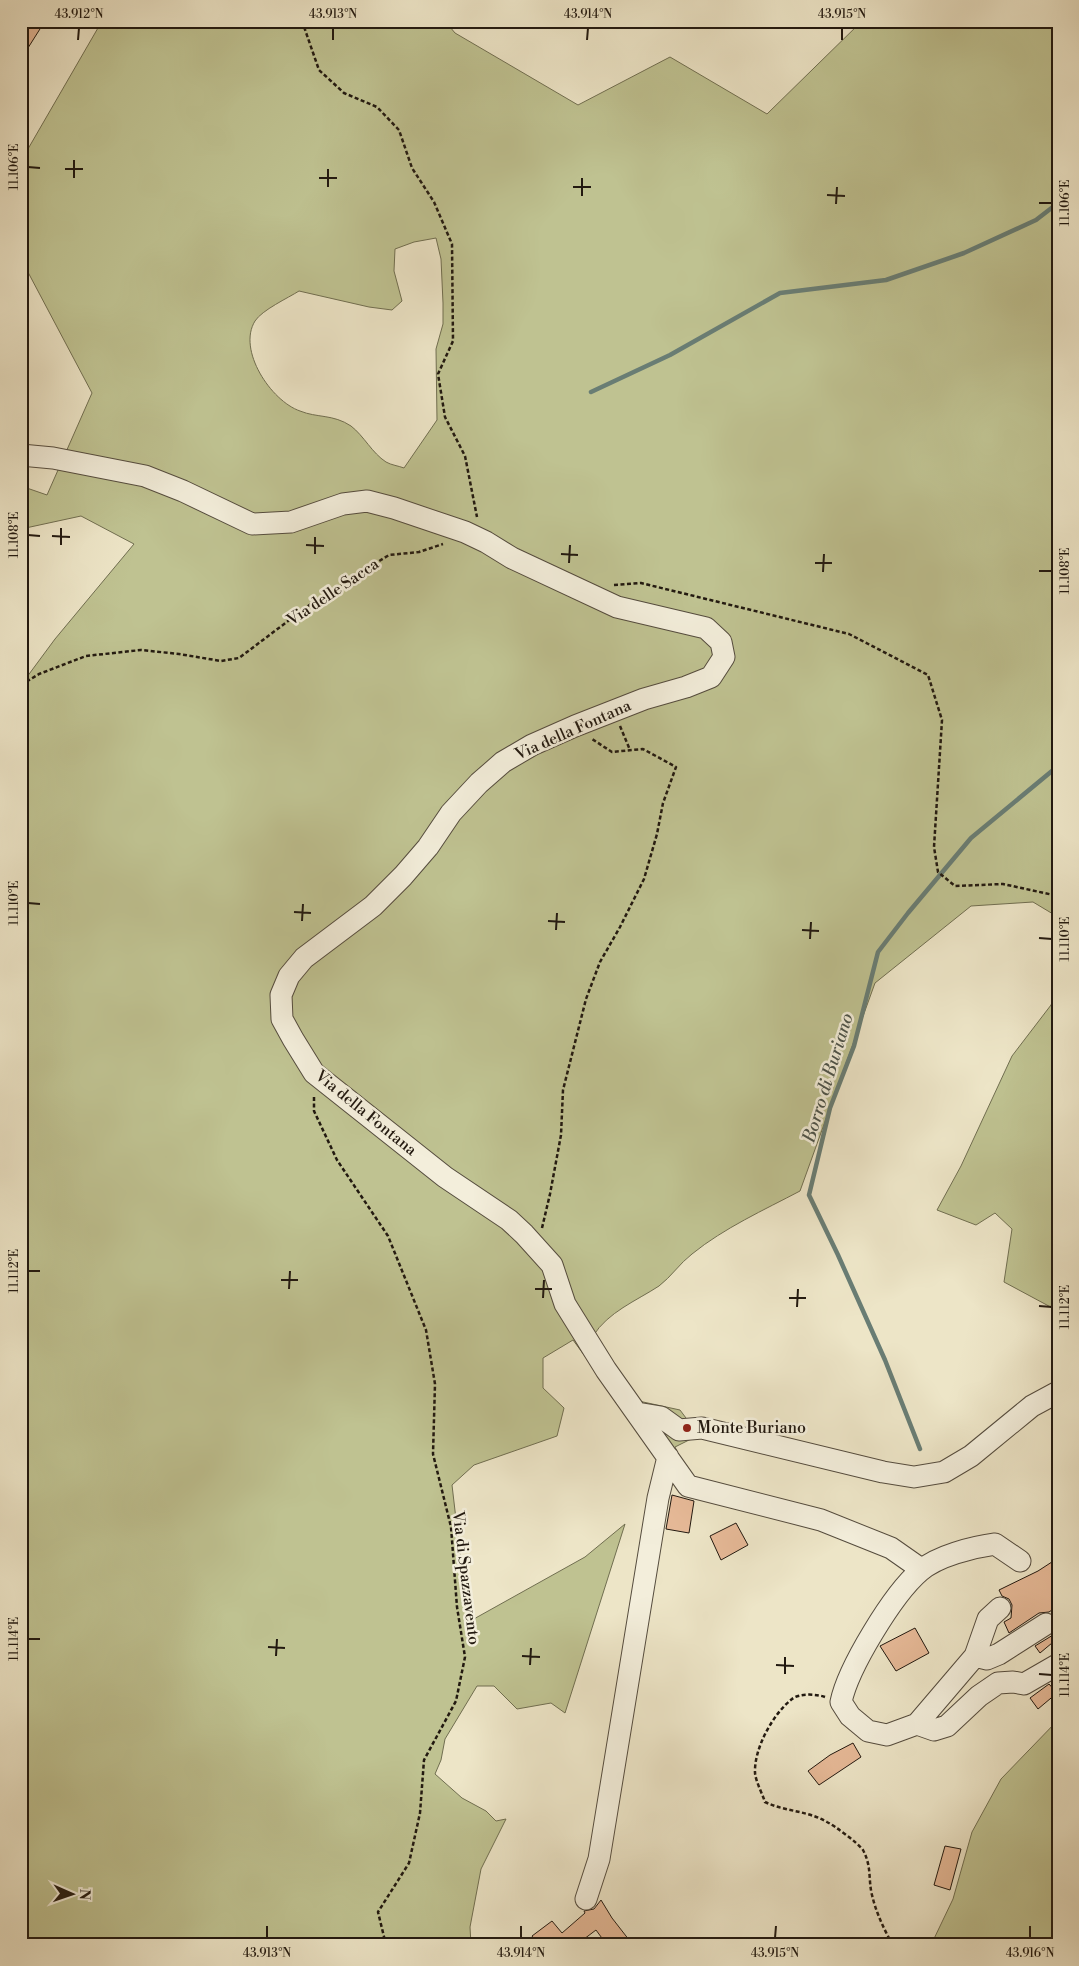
<svg xmlns="http://www.w3.org/2000/svg" width="1079" height="1966" font-family="'Libre Bodoni',serif">
<style>
.green{fill:#bfc291;stroke:#706e50;fill-rule:evenodd}
.lines{fill:none;stroke-linecap:round;stroke-linejoin:round}
.stream{stroke:#697d74;stroke-width:4.5}
.building{fill:#e6b997;stroke:#221910}
.minor-casing{stroke:#554c3e;stroke-width:23}
.path{stroke:#221910;stroke-width:2.5;stroke-dasharray:4 2.5;stroke-linecap:butt}
.minor{stroke:#f3eedb;stroke-width:21}
.ticks{fill:none;stroke:#221910;stroke-width:2}
.poi-dot{fill:#8f2418;stroke:#f3eedb;stroke-width:2}
.labels{text-anchor:middle;dominant-baseline:central;stroke-width:5;stroke-linejoin:round;paint-order:stroke}
.street-label{font-size:16px;fill:#221910;stroke:#f3eedb}
.poi-label{font-size:16px;fill:#221910;stroke:#f3eedb;text-anchor:start}
.water-label{font-size:18px;font-style:italic;fill:#4c534a;stroke:#f3eedb}
.neatline{fill:none;stroke:#221910;stroke-width:2}
.ticks-label{font-size:12px;text-anchor:middle;fill:#221910}
</style>
<rect width="100%" height="100%" fill="#ede5c7"/>
<filter id="stains"><feTurbulence type="fractalNoise" baseFrequency=".004" numOctaves="4"/><feColorMatrix values="0 0 0 0 .2 0 0 0 0 .09 0 0 0 0 .02 0 0 0 .5 -.17"/></filter>
<radialGradient id="worn" r=".72"><stop offset=".6" stop-color="#630" stop-opacity="0"/><stop offset="1" stop-color="#630" stop-opacity=".3"/></radialGradient>
<!-- green -->
<path class="green" d="M102 21H445L455 33 578 105 670 57 767 114 862 21H1058V917L1033 902 971 906 875 983 800 1191C764 1210 724 1228 692 1254 680 1263 671 1277 659 1286 636 1301 608 1312 593 1336L634 1400 680 1410 689 1422 944 1474 697 1436 675 1447 684 1469 659 1457 573 1340 543 1358V1388L564 1408 557 1436 474 1465 452 1485 461 1562 463 1604 472 1620 585 1557 625 1524 565 1713 551 1703 517 1709 494 1686H477L445 1739 441 1760 435 1774 462 1798 486 1811 496 1821 506 1819 481 1869 470 1927 471 1945H21V685L55 639 134 544 81 516 21 529V486L47 495 92 393 21 259V161ZM436 238 441 259 443 303V324L436 349 437 420 404 468C399 466 391 465 386 462 372 453 364 436 351 426 333 414 317 418 300 411 271 401 237 350 255 321 262 310 288 298 299 291L369 307 392 310 402 301 394 271 395 249 414 242Z
M1058 988V1311L1004 1282 1012 1229 995 1213 976 1225 937 1210 961 1166 1012 1056 1051 1005Z
M1058 1720V1945H931L953 1899 972 1832 1001 1779Z"/>
<g class="lines">
<!-- stream -->
<path class="stream" d="M591 392 670 355 780 293 886 280 964 253 1036 220 1058 203
M920 1449 885 1360 838 1255 809 1195 830 1108 854 1046 878 952 908 913 971 838 1058 766"/>
</g>
<!-- building -->
<path class="building" d="M21 21H45L21 59Z
M672 1495 694 1501 689 1533 666 1529Z
M736 1523 748 1545 721 1560 710 1536Z
M1058 1558V1606L1049 1612 1039 1613 1009 1633 1004 1622 1011 1618 1012 1605 1009 1599 1002 1596 999 1590 1038 1571Z
M1058 1627V1638L1040 1653 1035 1646 1053 1635Z
M915 1628 929 1653 896 1671 880 1646Z
M1049 1684 1057 1693 1038 1709 1030 1698Z
M853 1743 861 1757 819 1785 808 1771 830 1755Z
M945 1846 961 1849 950 1890 934 1885Z
M601 1900 612 1918 633 1945H607L596 1930 576 1945H538L532 1936 552 1921 562 1933 585 1913 584 1911 594 1909Z"/>
<g class="lines">
<!-- minor casing -->
<g class="minor-casing">
<path id="minor" d="M21 455 53 458 145 476 183 491 252 524 291 522 343 504 367 501 394 508 465 532 486 542 512 558 617 607 706 628 721 642 724 657 711 677 686 687 644 699 575 726 532 745 503 762 479 783 451 813 428 847 403 876 373 906 304 958 289 976 281 995 282 1019 293 1039 314 1073 445 1177 509 1220 524 1234 552 1265 565 1304 606 1370 688 1486 821 1520 891 1548 921 1569
M637 1413 661 1417 679 1430 702 1428 883 1472 914 1477 944 1472 971 1456 1032 1406 1058 1392
M1000 1608 988 1619 975 1656 917 1724 887 1735 868 1731 850 1716 841 1702C848 1668 893 1594 920 1571 937 1556 973 1547 995 1544L1020 1561
M975 1656 987 1659 999 1654 1046 1624
M917 1724 934 1730 947 1726 979 1696 998 1683 1013 1682 1024 1684 1057 1665
M586 1899 599 1859 658 1498 668 1457"/>
</g>
<!-- path -->
<path class="path" d="M302 21 319 70 344 93 377 107 399 130 412 168 434 202 452 244 453 341 438 374 445 417 465 456 477 517
M614 585 641 583 849 634 928 675 942 720 934 847 938 872 955 886 1003 884 1058 896
M21 685 39 674 86 656 141 650 179 654 221 661 239 658 316 600 389 555 419 552 443 544
M620 726 630 750
M314 1097V1111L337 1160 388 1236 426 1330 435 1384 433 1454 451 1527 457 1607 465 1657 456 1701 424 1760 420 1813 409 1863 378 1912 386 1945
M542 1228 550 1194 561 1135 563 1090 586 999 600 962 620 927 644 879 657 834 663 803 676 767 643 749 612 752 592 739
M825 1697C817 1694 799 1693 792 1699 773 1714 754 1748 755 1773 756 1782 762 1793 765 1802 786 1812 806 1810 827 1822 835 1826 858 1843 863 1850 872 1867 868 1879 872 1895 876 1912 884 1930 893 1945"/>
<!-- minor -->
<use href="#minor" class="minor"/>
</g>
<!-- ticks -->
<path class="ticks" d="M78 40 79 28M333 40V28M587 40 588 28M842 40V28M28 167 40 168M65 169H83M74 178V160M319 178H337M328 187V169M573 187H591M827 195 845 196M582 196V178M1039 203H1052M836 204 837 187M28 535 40 536M52 536 70 537M61 545V528M306 545 324 546M315 554V537M561 554 578 555M569 563 570 545M815 563H832M1039 571H1052M823 572 824 554M28 903 40 904M294 912 311 913M302 921 303 904M548 921 565 922M556 930 557 913M802 930 819 931M1039 938 1052 939M810 939 811 922M28 1271H40M281 1280H298M289 1289 290 1271M535 1289H552M543 1298 544 1280M789 1298H806M1039 1306 1052 1307M797 1307 798 1289M28 1639H40M268 1647 285 1648M276 1656 277 1639M522 1656 540 1657M530 1665 531 1648M776 1665 794 1666M785 1674V1657M1039 1674 1052 1675M267 1938V1926M521 1938V1926M775 1938 776 1926M1030 1938V1926"/>
<!-- markers -->
<circle class="poi-dot" cx="687" cy="1428" r="5"/>
<g class="labels">
<!-- street labels -->
<g class="street-label">
<text transform="translate(333 592) rotate(-34)">Via delle Sacca</text>
<text transform="translate(573 730) rotate(-24)">Via della Fontana</text>
<text transform="translate(366 1113) rotate(39)">Via della Fontana</text>
<text transform="translate(466 1578) rotate(83)">Via di Spazzavento</text>
</g>
<!-- poi labels -->
<g class="poi-label">
<text x="697" y="1428">Monte Buriano</text>
</g>
<!-- water labels -->
<g class="water-label">
<text transform="translate(828 1078) rotate(-73)">Borro di Buriano</text>
</g>
</g>
<!-- margin -->
<rect width="1079" height="1966" fill="none" stroke="#ede5c7" stroke-width="55"/>
<!-- north arrow -->
<g transform="translate(72 1894) rotate(92)" stroke="#f3eedb" stroke-width="4" paint-order="stroke">
<path d="M0-4L9 19L0 12L-9 19Z" fill="#221910"/>
<text y="-8" font-size="14" font-weight="bold" text-anchor="middle" fill="#221910">N</text>
</g>
<rect x="28" y="28" width="1024" height="1910" class="neatline"/>
<g class="ticks-label">
<text x="79" y="18">43.912°N</text>
<text x="333" y="18">43.913°N</text>
<text x="588" y="18">43.914°N</text>
<text x="842" y="18">43.915°N</text>
<text transform="translate(14 167) rotate(-90)" y="4">11.106°E</text>
<text transform="translate(1065 203) rotate(-90)" y="4">11.106°E</text>
<text transform="translate(14 535) rotate(-90)" y="4">11.108°E</text>
<text transform="translate(1065 571) rotate(-90)" y="4">11.108°E</text>
<text transform="translate(14 903) rotate(-90)" y="4">11.110°E</text>
<text transform="translate(1065 939) rotate(-90)" y="4">11.110°E</text>
<text transform="translate(14 1271) rotate(-90)" y="4">11.112°E</text>
<text transform="translate(1065 1307) rotate(-90)" y="4">11.112°E</text>
<text transform="translate(14 1639) rotate(-90)" y="4">11.114°E</text>
<text transform="translate(1065 1675) rotate(-90)" y="4">11.114°E</text>
<text x="267" y="1957">43.913°N</text>
<text x="521" y="1957">43.914°N</text>
<text x="775" y="1957">43.915°N</text>
<text x="1030" y="1957">43.916°N</text>
</g>
<rect width="100%" height="100%" filter="url(#stains)"/>
<rect width="100%" height="100%" fill="url(#worn)"/>
</svg>
